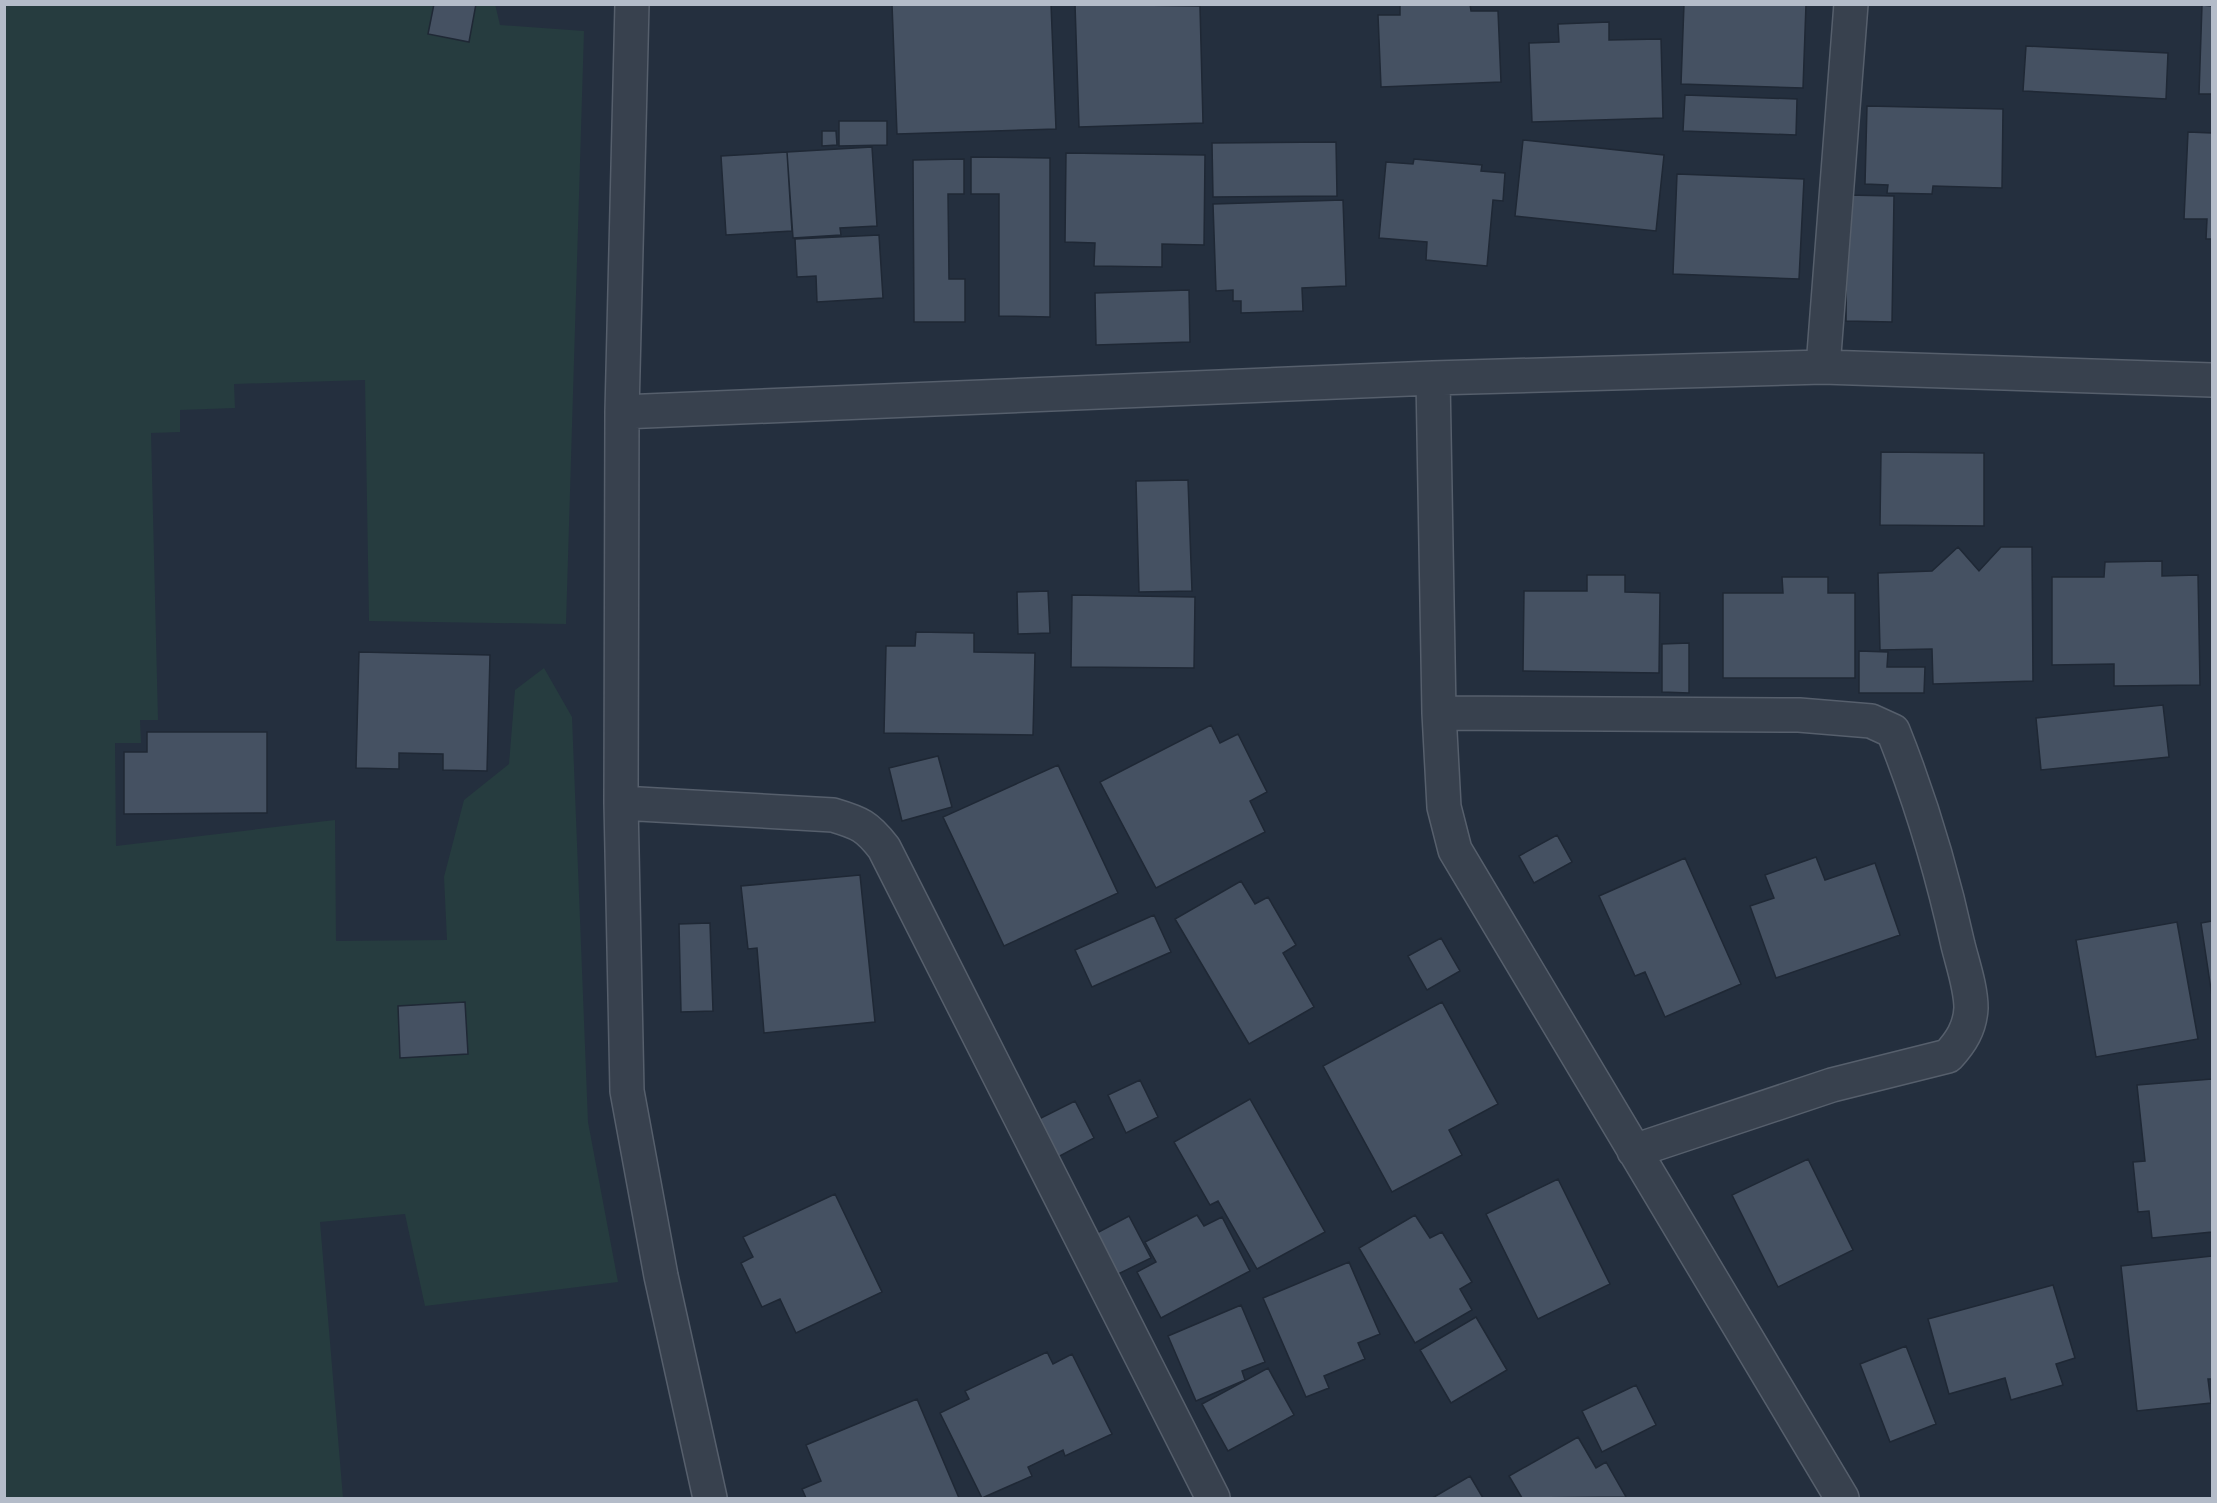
<svg xmlns="http://www.w3.org/2000/svg" width="2217" height="1503" font-family="'Noto Sans',sans-serif">
<style>
.green{fill:#263c3f}
.building{fill:#455162;stroke:#1f2835;stroke-width:1.5}
.lines{fill:none;stroke-linecap:round;stroke-linejoin:round}
.street-casing{stroke:#565f6c;stroke-width:36}
.street{stroke:#38414e;stroke-width:33}
</style>
<rect width="100%" height="100%" fill="#242f3e"/>
<!-- green -->
<path class="green" d="M495 4 500 25 584 31 566 624 369 621 365 380 234 384 235 408 180 410V432L151 433 158 720H140L141 743H115L116 846 335 820 336 941 447 940 444 877 464 800 509 764 515 690 544 668 572 717 588 1122 618 1282 425 1306 405 1214 320 1222 343 1498H5V5Z"/>
<!-- building -->
<path class="building" d="M434 4H476L469 42 428 34Z
M892 4H1051L1056 129 897 134Z
M1075 4 1200 6 1203 123 1079 127Z
M1400 4H1470L1471 11H1498L1501 82 1381 87 1378 15H1400Z
M1684 4H1806L1803 88 1681 84Z
M2202 5 2212 6V94H2199Z
M1609 22V40L1661 39 1663 118 1532 122 1529 43 1559 42 1558 24Z
M2026 46 2168 53 2166 99 2023 91Z
M1685 95 1797 99 1796 135 1683 131Z
M1867 106 2003 109 2002 188 1933 186 1932 194 1887 193 1888 185 1865 184Z
M839 121H887V145L839 146Z
M822 131H836L837 145 822 146Z
M2188 132 2212 133V239H2206L2207 219H2184Z
M1523 140 1664 155 1656 231 1515 216Z
M1336 142 1337 196 1213 197 1212 143Z
M872 147 877 226 840 228 841 235 793 238 787 152Z
M787 152 792 231 726 235 721 156Z
M1066 153 1205 155 1204 245 1162 244V267L1094 266 1095 243 1065 242Z
M971 157 1050 158V317L999 316V194H971Z
M964 159V194H948L949 279H965V322H914L913 160Z
M1414 159 1482 165 1481 171 1505 173 1503 201 1493 200 1487 266 1426 260 1427 242 1379 238 1386 162 1413 164Z
M1677 174 1804 179 1799 279 1673 274Z
M1847 195 1894 196 1892 322 1846 321Z
M1343 200 1346 286 1302 288 1303 311 1241 313V301H1233V290L1216 291 1213 204Z
M879 235 883 298 817 302 816 276 797 277 795 239Z
M1189 290 1190 342 1096 345 1095 293Z
M1881 452 1984 453V526L1880 525Z
M1188 480 1192 591 1139 592 1136 481Z
M1958 547 1979 571 2001 547H2032L2033 681 1933 684 1932 649 1880 650 1878 573 1932 571Z
M2162 561V576L2198 575 2200 685 2114 686V664L2052 665V577H2104L2105 562Z
M1587 575H1625V592L1660 593 1659 673 1523 671 1524 591H1587Z
M1782 577H1828V593H1855V678H1723V593H1783Z
M1048 591 1050 633 1018 634 1017 592Z
M1072 595 1195 597 1194 668 1071 667Z
M916 632 974 633V652L1035 653 1033 735 884 733 886 646H915Z
M1689 643V693L1662 692V644Z
M1859 651 1888 652 1887 667H1925L1924 693H1859Z
M359 652 490 655 487 771 443 770V754L399 753V769L356 768Z
M2163 705 2169 757 2041 770 2036 718Z
M1211 725 1220 743 1238 734 1267 792 1250 801 1265 832 1156 888 1100 782Z
M147 732H267V813L124 814V752H147Z
M938 756 952 807 902 821 889 768Z
M1058 765 1118 893 1004 946 943 817Z
M1557 835 1572 862 1534 883 1519 856Z
M1816 857 1825 880 1875 863 1900 935 1776 978 1750 906 1774 898 1765 875Z
M1685 858 1741 984 1665 1017 1645 972 1635 976 1599 896Z
M860 875 875 1022 764 1033 757 948 748 949 741 886Z
M1241 881 1255 904 1268 897 1296 945 1283 953 1314 1007 1249 1044 1175 919Z
M1154 915 1171 952 1092 987 1075 950Z
M2212 921V996L2201 923Z
M2177 922 2198 1039 2096 1057 2076 940Z
M710 923 713 1011 681 1012 679 924Z
M1441 938 1460 971 1427 990 1408 956Z
M465 1002 468 1054 400 1058 398 1006Z
M1442 1002 1498 1104 1449 1130 1462 1155 1392 1192 1323 1066Z
M2212 1079V1232L2152 1238 2149 1211 2138 1212 2133 1162 2145 1161 2137 1085Z
M1140 1080 1158 1117 1126 1133 1108 1095Z
M1250 1099 1325 1232 1257 1269 1218 1201 1210 1205 1174 1142Z
M1075 1101 1094 1138 1056 1158 1037 1120Z
M1808 1159 1853 1250 1778 1287 1732 1195Z
M1558 1179 1610 1284 1538 1319 1486 1214Z
M835 1194 882 1292 796 1333 780 1299 762 1307 741 1263 753 1257 743 1237Z
M1197 1215 1204 1226 1222 1217 1250 1271 1161 1318 1137 1272 1156 1262 1145 1242Z
M1415 1215 1430 1238 1442 1232 1472 1282 1460 1289 1472 1310 1415 1343 1359 1248Z
M1129 1216 1151 1258 1114 1276 1093 1235Z
M2212 1256V1379H2208L2211 1403 2137 1411 2121 1266Z
M1349 1262 1380 1334 1358 1343 1365 1359 1324 1376 1329 1388 1306 1397 1263 1298Z
M2053 1285 2075 1358 2056 1364 2063 1385 2011 1400 2005 1378 1949 1394 1928 1319Z
M1241 1305 1265 1362 1242 1371 1245 1380 1196 1401 1168 1336Z
M1476 1317 1507 1370 1451 1403 1420 1350Z
M1906 1346 1936 1424 1890 1442 1860 1364Z
M1047 1352 1053 1364 1072 1354 1112 1434 1065 1456 1063 1450 1028 1467 1032 1476 982 1498 940 1413 969 1399 965 1391Z
M1268 1368 1294 1415 1228 1451 1202 1404Z
M1636 1385 1656 1425 1602 1452 1582 1411Z
M917 1399 959 1498H806L802 1489 821 1481 806 1445Z
M1578 1437 1596 1468 1606 1462 1626 1497 1522 1498 1509 1476Z
M1470 1476 1483 1498H1435L1434 1497Z"/>
<g class="lines">
<!-- street casing -->
<g class="street-casing">
<path id="street" d="M632 4 622 412 621 803 627 1091 661 1276 710 1498
M1823 367 1851 4
M1433 378 1439 713 1444 807 1455 850 1842 1498
M622 412 1433 378 1823 367 2212 380
M1439 713 1799 715 1871 721 1893 731C1921 801 1942 872 1958 945 1963 965 1971 988 1971 1008 1970 1028 1961 1042 1948 1056L1832 1085 1634 1151
M621 803 833 815C860 823 867 826 884 848L1213 1498"/>
</g>
<!-- street -->
<use href="#street" class="street"/>
</g>
<!-- border -->
<rect width="2217" height="1503" fill="none" stroke="#b4bcc9" stroke-width="12"/>
</svg>
